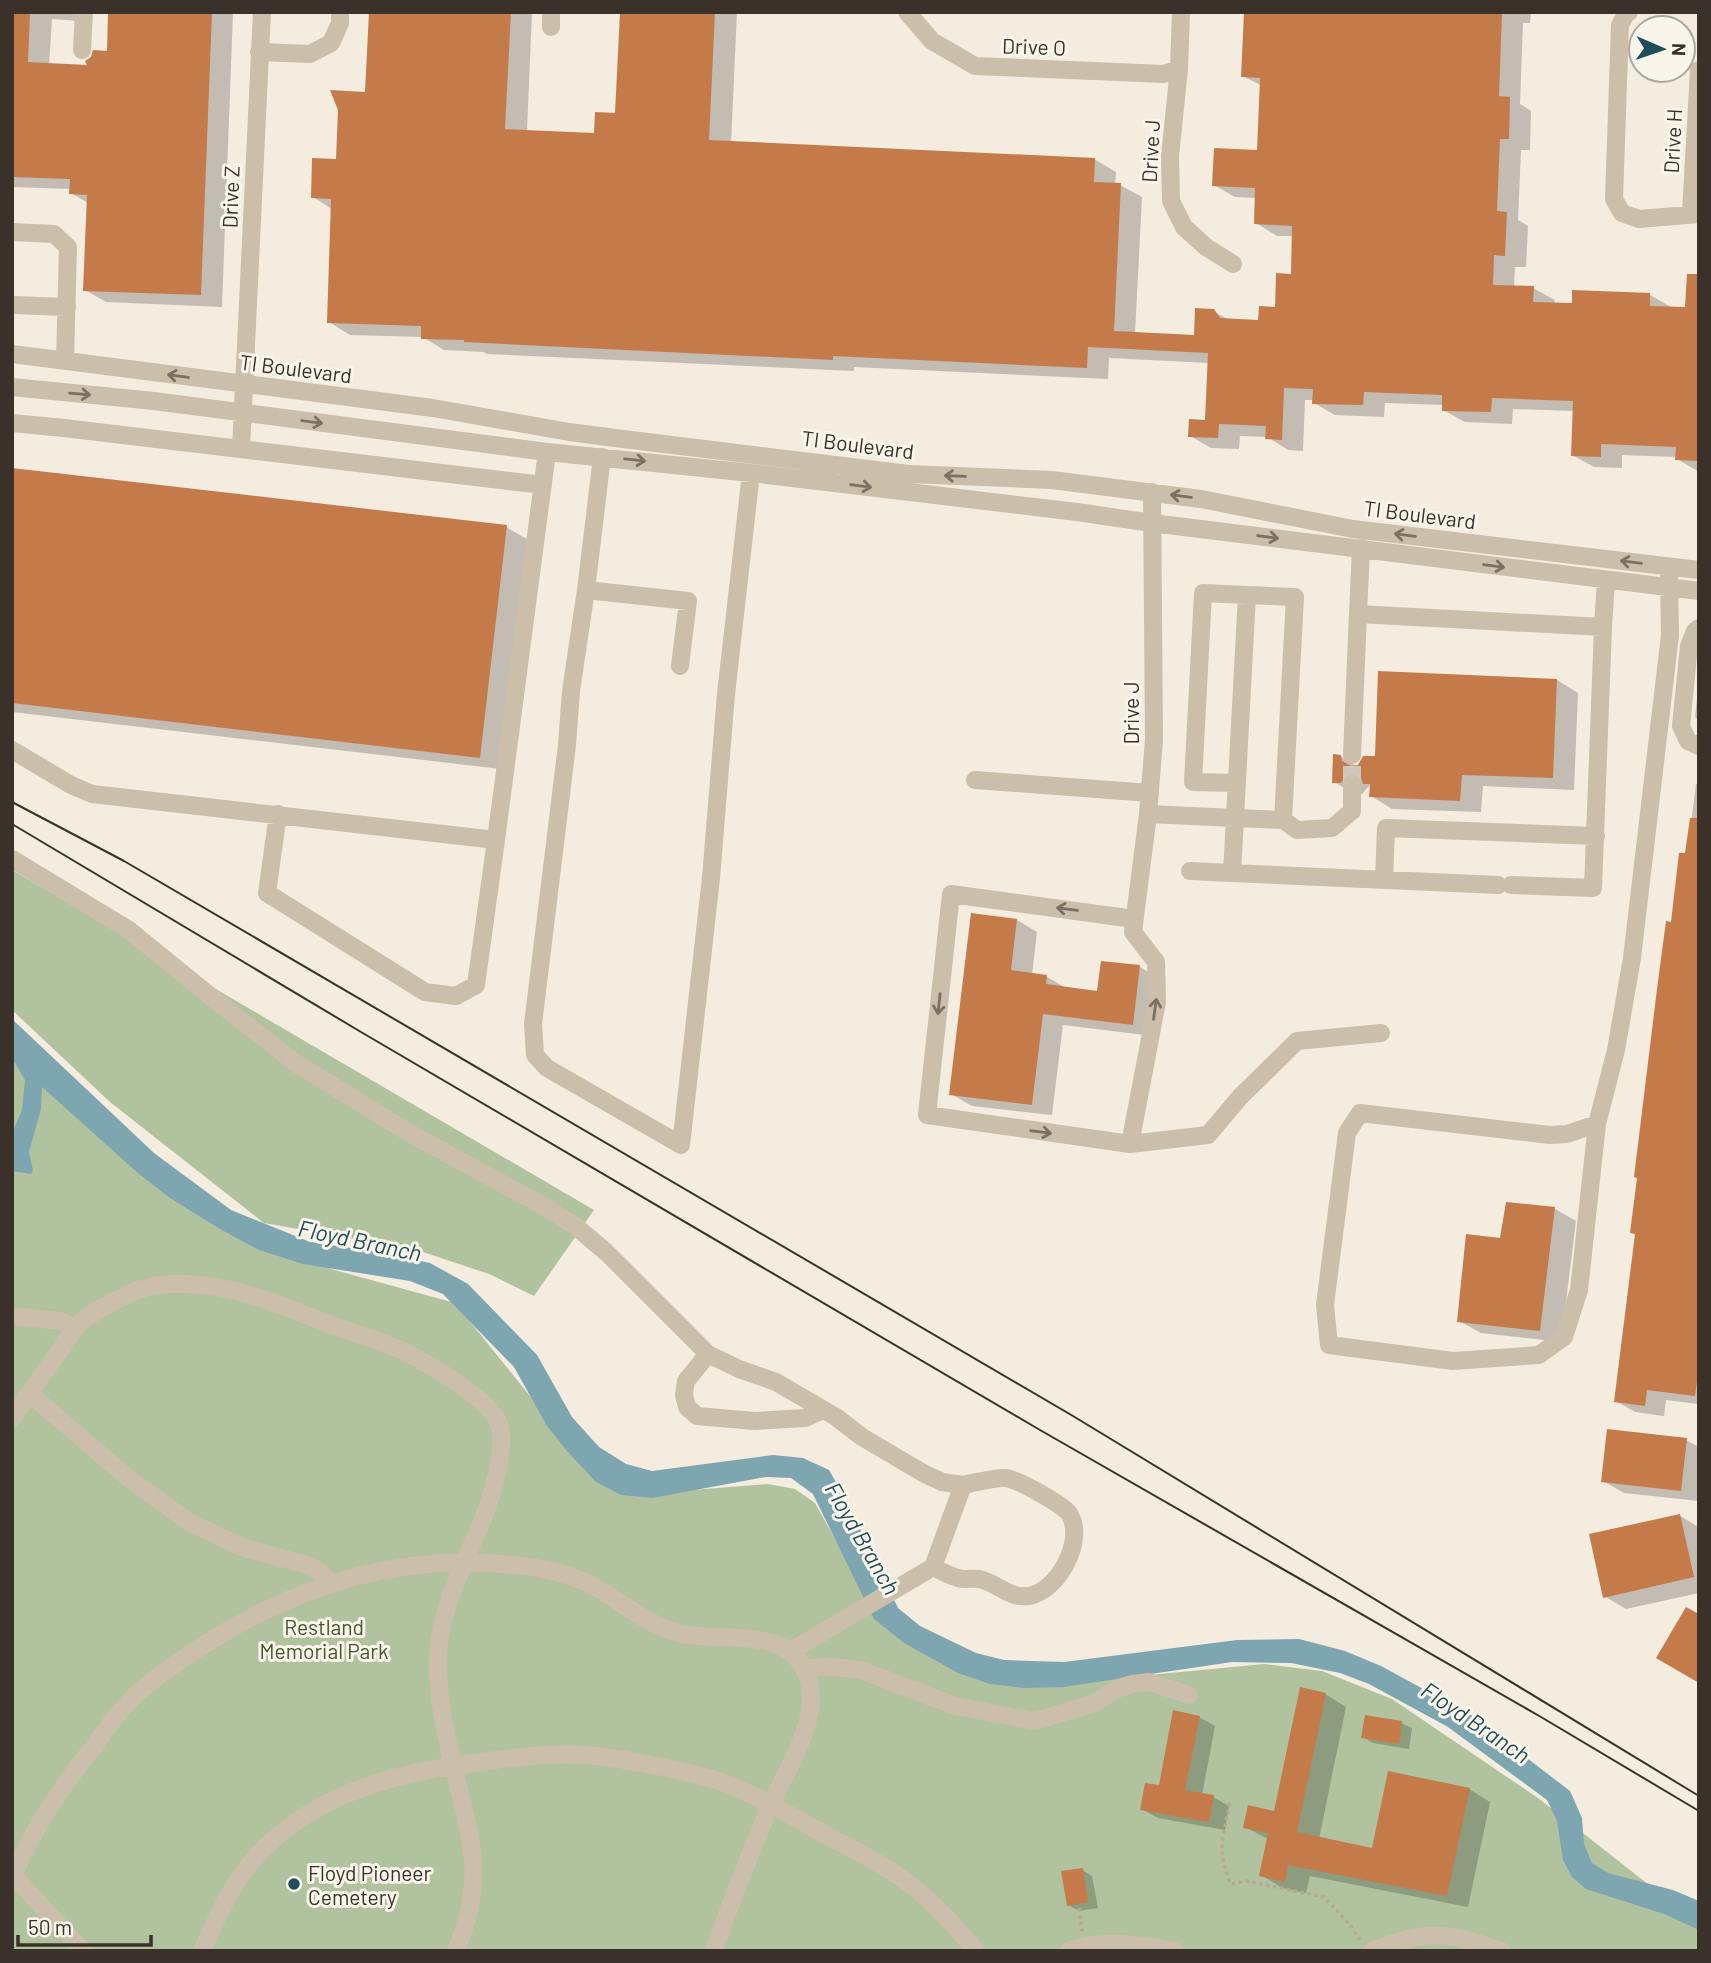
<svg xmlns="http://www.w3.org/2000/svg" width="1711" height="1963" font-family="Barlow,sans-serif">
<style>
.green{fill:#b1c29e}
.water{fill:#7ea6b0}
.shadow{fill:#0003}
.building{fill:#c57a4a}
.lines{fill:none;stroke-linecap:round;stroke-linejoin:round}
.minor-tunnel{stroke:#cec7bb;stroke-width:18;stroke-dasharray:18 9;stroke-linecap:butt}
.path{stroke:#b7a894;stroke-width:3.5;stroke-dasharray:3.5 3.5;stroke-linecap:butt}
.minor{stroke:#cbbeaa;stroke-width:18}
.tram{stroke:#39312a;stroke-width:2}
.oneway{stroke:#7b7064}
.poi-dot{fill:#1f4e5a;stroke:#faf5eb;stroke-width:2.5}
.labels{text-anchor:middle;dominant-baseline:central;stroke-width:6;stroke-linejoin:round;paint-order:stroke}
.street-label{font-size:21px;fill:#39312a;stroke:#faf5eb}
.park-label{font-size:21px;fill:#42572d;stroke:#faf5eb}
.poi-label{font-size:21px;fill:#39312a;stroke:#faf5eb;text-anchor:start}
.water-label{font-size:23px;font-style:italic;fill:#1f4e5a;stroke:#faf5eb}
</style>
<rect width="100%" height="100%" fill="#f3ecdf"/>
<!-- green -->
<path class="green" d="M12 870 594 1210 534 1296 489 1274 417 1250 264 1223 110 1102 12 1010Z
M12 1049 234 1231 331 1269 455 1303 587 1467 631 1495 768 1484 795 1489 815 1503 883 1625 1045 1685 1264 1664 1322 1671 1392 1699 1538 1798 1699 1924V1951H12Z"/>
<!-- water -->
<path class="water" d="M12 1019 154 1153 231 1210 310 1242 384 1253 430 1263 468 1284 537 1355 572 1417 599 1447 626 1464 652 1471 773 1455 803 1458 829 1470 850 1507 898 1608 920 1626 976 1653 1004 1660 1064 1662 1237 1640 1299 1639 1345 1651 1381 1666 1471 1715 1570 1791 1582 1818 1584 1844 1592 1863 1608 1873 1673 1890 1699 1901V1930L1664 1914 1586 1889 1572 1877 1563 1860 1557 1821 1547 1800 1448 1727 1369 1684 1340 1673 1291 1663 1232 1662 1063 1687 1024 1688 990 1684 958 1673 904 1643 874 1619 813 1494 791 1478 766 1477 652 1498 621 1495 596 1482 567 1451 547 1426 514 1367 443 1294 410 1281 303 1264 259 1250 220 1229 170 1198 139 1174 42 1087 41 1109 29 1152 33 1170 31 1174 12 1171V1134L22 1110 25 1080 12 1058Z"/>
<!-- shadow -->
<path class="shadow" d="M12 12H79V21L52 19 49 65 89 67 109 52 110 12H233L222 307 106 302 85 290 88 203 71 193V189L12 187Z
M371 12H532L527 131 596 135 617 115 622 12H737L731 143 1094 159 1116 172 1115 185H1120L1142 197 1135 334 1196 337 1213 311 1231 321 1260 322 1277 309 1292 276 1294 236H1277L1256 223 1257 198 1235 197 1214 185 1259 152 1262 86 1243 76 1246 12H1531L1530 23H1523L1520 104 1531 111 1530 150H1521L1518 220 1528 226 1526 267H1515L1514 287 1533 288 1555 300 1554 304 1573 305 1650 295 1671 307 1687 309 1699 298V472L1677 459V457L1622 455V468L1594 467 1572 455 1574 411 1513 409 1512 424 1465 422 1443 410V405L1385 403 1384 417 1335 415 1314 403V400H1305L1303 451 1288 450 1267 437 1240 436 1239 449 1211 448 1190 436 1207 421 1209 363 1109 358 1108 379 854 367V371L487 354 484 352 444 350 423 337 350 335 329 322 332 209 313 197 338 161 367 94Z
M12 469 506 527 527 539 501 769 12 712Z
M1557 680 1578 693 1574 790 1483 786 1481 812 1392 809 1371 796V787L1369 786 1362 794H1355L1334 782 1340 756 1358 767Z
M1699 680V720L1695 717Z
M1696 784 1699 785V1404L1666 1400 1664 1416 1635 1412 1616 1401 1673 923 1687 855Z
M1017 920 1037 932 1032 975 1047 977 1068 989 1098 993 1140 967 1160 979 1153 1036 1063 1025 1052 1115 972 1106 951 1094Z
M1555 1209 1576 1221 1561 1342 1481 1333 1459 1321 1501 1240Z
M1686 1440 1699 1447V1501L1624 1493 1603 1481Z
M1680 1516 1699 1527V1593L1626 1609 1604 1596Z
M1325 1694 1346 1707 1319 1839 1373 1850 1469 1789 1490 1802 1468 1907 1310 1876 1306 1893 1282 1888 1261 1875 1268 1839 1245 1827 1276 1813Z
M1199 1717 1215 1726 1202 1795 1213 1797 1229 1806 1225 1830 1158 1818 1142 1809 1160 1787Z
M1401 1723 1412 1728 1409 1749 1373 1743 1363 1737Z
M1082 1870 1092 1876 1098 1908 1079 1911 1068 1905Z"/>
<!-- building -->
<path class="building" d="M12 12H30L28 62 87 65 85 61 91 57 93 50 107 51 108 12H212L201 295 83 291 87 195 69 194 70 179 12 177Z
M369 12H511L505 129 594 133 595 112 615 113 620 12H715L709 140 1095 158 1094 182 1121 183 1114 331 1194 335 1195 308 1214 309 1220 318 1258 320 1259 306 1275 307 1276 273 1291 274 1292 226 1254 224 1255 188 1212 186 1214 148 1257 150 1260 78 1241 77 1244 12H1502L1499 96 1510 97 1509 139H1500L1497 211 1507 212 1505 256 1494 255 1493 285 1534 286 1533 302 1572 303V290L1650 293V306L1685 307 1687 274H1699V461L1675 460 1676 447 1601 444V457L1571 456 1573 401 1492 398 1491 412 1442 411V395L1364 392 1363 405 1312 404 1313 389 1284 388 1282 440 1265 439 1266 426 1219 424 1218 438 1188 437 1189 419 1205 420 1208 353 1088 347 1087 368 833 356V360L464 342V340L421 339V326L327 323 331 199 311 198 312 158 336 159 338 110 330 90 365 92Z
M12 468 507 525 480 758 12 703Z
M1378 671 1557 679 1553 778 1462 775 1460 801 1369 797 1370 784H1363L1361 778 1353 773 1346 775 1341 783H1332L1333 754 1341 755 1342 761 1351 766 1358 765 1363 756H1375Z
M1690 818H1699V1367L1695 1396 1647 1390 1645 1406 1614 1402 1635 1234 1630 1233 1637 1178 1634 1177 1657 989 1666 921 1671 922 1679 853H1685Z
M971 913 1017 919 1011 970 1047 975 1046 984 1097 991 1101 961 1140 965 1133 1025 1043 1014 1032 1105 949 1095Z
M1506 1202 1555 1207 1540 1331 1457 1322 1466 1234 1500 1238Z
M1607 1429 1687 1438 1681 1491 1601 1482Z
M1680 1514 1694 1577 1603 1598 1589 1534Z
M1686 1607 1699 1614V1683L1656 1658Z
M1300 1687 1326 1693 1297 1832 1372 1848 1388 1771 1470 1788 1447 1896 1288 1865 1285 1882 1259 1876 1268 1833 1243 1828 1248 1805 1274 1811Z
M1173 1710 1200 1716 1185 1790 1214 1795 1209 1822 1140 1810 1145 1783 1159 1785Z
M1365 1715 1402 1721 1399 1744 1361 1738Z
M1083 1868 1088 1902 1067 1906 1061 1871Z"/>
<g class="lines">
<!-- minor-tunnel -->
<path class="minor-tunnel" d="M1352 784V755"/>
<!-- path -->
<path class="path" d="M1230 1803C1223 1836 1216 1851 1231 1884L1247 1881 1324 1897 1352 1927 1360 1940
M1079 1908 1082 1931"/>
<!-- minor -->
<path class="minor" d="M907 12 932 41 975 66 1164 74 1179 69
M1181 12 1179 69 1170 156 1171 201 1184 227 1206 247 1233 264
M1629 12 1626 14 1620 25 1614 199 1622 213 1639 219 1699 214
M551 27V12
M82 50 84 12
M259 52 310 54 331 43 340 23V12
M1691 214 1699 70
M12 232 54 234 68 247 65 361
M12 305 67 307
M12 354 433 408 569 432 623 439 909 474 1052 480 1201 499 1353 529 1699 570
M12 387 154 401 547 452 751 473 1077 512 1152 523 1699 591
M12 423 64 428 543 485
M241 449 262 12
M602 457 586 590 688 601 680 666
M1361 548 1358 614 1603 627 1593 888 1511 885
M586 590 571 691 567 745 533 1024 535 1055 547 1068 681 1145 711 878 726 694 751 473
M1603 627 1606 580
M1699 628 1695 631 1689 646 1681 726 1688 741 1699 746
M12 750 71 785 92 794 496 840 547 452
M1352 755 1358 614
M975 780 1150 793
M1237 783 1193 782 1203 593 1247 595
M278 814 267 893 425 992 456 996 476 985 496 840
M1148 814 1235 818 1247 595 1295 597 1283 820 1235 818 1232 873 1498 885
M1283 820 1297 830 1332 828 1352 811V784
M12 859 129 930 210 996 297 1064 411 1134 547 1208 575 1226 606 1252 708 1354 739 1369 776 1382 836 1417 862 1437 923 1473 942 1482 963 1485
M1190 871 1232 873
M1384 880 1386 828 1596 836
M1134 919 951 894 927 1115 1130 1144 1157 1002 1156 962 1133 932 1148 814 1154 740 1152 492
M1597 1124 1579 1290 1564 1337 1539 1355 1453 1361 1329 1345 1325 1305 1347 1133 1360 1113 1550 1135 1567 1134 1597 1124 1616 1050 1632 958 1670 635 1669 578
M1130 1144 1208 1135 1240 1097 1297 1041 1381 1033
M12 1316 60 1321 76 1328
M708 1354 686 1381 684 1395 687 1407 697 1416 755 1421 805 1418 823 1410
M29 1393 127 1477 189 1522 242 1547 307 1565 319 1571 331 1583
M12 1419C28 1395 44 1372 61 1349 67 1340 73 1329 81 1322 95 1310 124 1295 141 1289 170 1280 206 1284 236 1291 269 1299 300 1313 332 1325 353 1333 375 1339 396 1348 421 1359 490 1398 499 1424 503 1436 501 1451 499 1463 489 1527 446 1581 439 1645 434 1698 450 1751 462 1801 467 1822 472 1842 473 1863 475 1892 467 1924 456 1951
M791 1651 933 1567C941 1571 950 1576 958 1578 965 1580 972 1578 979 1579 998 1583 1009 1599 1029 1596 1058 1591 1085 1541 1070 1515 1065 1505 1016 1479 1006 1478 997 1477 973 1483 963 1485L933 1567
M804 1668 832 1667 861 1670 955 1706 1035 1721 1095 1703 1116 1689 1133 1684 1149 1682 1189 1695
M12 1874 83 1951
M12 1878C32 1829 62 1786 95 1745 105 1731 114 1717 126 1705 144 1685 168 1669 190 1654 279 1594 377 1558 485 1563 504 1564 523 1565 542 1569 560 1572 579 1578 595 1587 623 1603 646 1624 677 1633 724 1644 799 1622 810 1687 817 1724 786 1771 771 1804 750 1852 732 1902 713 1951
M202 1951C217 1918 230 1886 254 1859 307 1799 384 1775 461 1765 501 1759 542 1753 582 1755 607 1756 632 1761 656 1766 683 1771 712 1777 737 1788 766 1801 794 1817 822 1833 845 1845 869 1857 891 1871 924 1892 951 1921 976 1951
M1068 1951C1101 1939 1140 1944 1174 1951
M1372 1951C1423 1930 1450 1931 1501 1951"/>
<!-- tram -->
<path class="tram" d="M12 802 124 861 1073 1416 1699 1796
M12 824 361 1032 1040 1430 1541 1717 1699 1811"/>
</g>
<!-- one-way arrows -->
<defs><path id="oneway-shaft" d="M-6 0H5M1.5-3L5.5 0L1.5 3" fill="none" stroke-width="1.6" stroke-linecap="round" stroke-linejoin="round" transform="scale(1.75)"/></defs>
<g class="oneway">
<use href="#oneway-shaft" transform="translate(178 376) rotate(-172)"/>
<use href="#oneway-shaft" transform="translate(80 394) rotate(5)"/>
<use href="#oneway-shaft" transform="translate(312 422) rotate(7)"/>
<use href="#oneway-shaft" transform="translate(635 460) rotate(6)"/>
<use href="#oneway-shaft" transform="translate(955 476) rotate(-178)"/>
<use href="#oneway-shaft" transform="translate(861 486) rotate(7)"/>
<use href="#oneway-shaft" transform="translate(1181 496) rotate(-173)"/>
<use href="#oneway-shaft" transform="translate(1405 535) rotate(-173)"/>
<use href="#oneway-shaft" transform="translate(1268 537) rotate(7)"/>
<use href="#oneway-shaft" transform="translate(1631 562) rotate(-173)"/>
<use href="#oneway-shaft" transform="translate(1494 566) rotate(7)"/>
<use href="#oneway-shaft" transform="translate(1067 909) rotate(-172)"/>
<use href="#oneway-shaft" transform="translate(939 1004) rotate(96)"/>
<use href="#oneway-shaft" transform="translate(1155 1009) rotate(-82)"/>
<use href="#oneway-shaft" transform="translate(1041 1132) rotate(8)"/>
</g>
<!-- markers -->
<circle class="poi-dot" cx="294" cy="1884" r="7"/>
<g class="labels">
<!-- street labels -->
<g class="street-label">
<text transform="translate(1034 46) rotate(2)">Drive O</text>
<text transform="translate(1672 141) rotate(-87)">Drive H</text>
<text transform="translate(1150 151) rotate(-87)">Drive J</text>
<text transform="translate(230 197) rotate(-88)">Drive Z</text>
<text transform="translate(296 368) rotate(7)">TI Boulevard</text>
<text transform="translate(858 444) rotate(7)">TI Boulevard</text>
<text transform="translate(1420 514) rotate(7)">TI Boulevard</text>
<text transform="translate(1130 713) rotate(-90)">Drive J</text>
</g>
<!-- park labels -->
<g class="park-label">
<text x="324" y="1626">Restland<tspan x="324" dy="24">Memorial Park</tspan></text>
</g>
<!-- poi labels -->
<g class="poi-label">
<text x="308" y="1872">Floyd Pioneer<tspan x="308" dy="24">Cemetery</tspan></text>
</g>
<!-- water labels -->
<g class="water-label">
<text transform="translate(360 1240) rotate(12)">Floyd Branch</text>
<text transform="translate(863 1538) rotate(60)">Floyd Branch</text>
<text transform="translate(1476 1722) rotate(34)">Floyd Branch</text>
</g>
</g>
<!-- border -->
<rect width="1711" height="1963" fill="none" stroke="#39312a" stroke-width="28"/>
<!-- north arrow -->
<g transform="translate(1662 49) rotate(92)"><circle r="33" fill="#faf5eb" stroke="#ada79e" stroke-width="2"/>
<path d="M0-5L12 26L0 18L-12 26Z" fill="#1f4e5a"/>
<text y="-10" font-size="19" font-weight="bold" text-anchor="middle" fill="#39312a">N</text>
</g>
<!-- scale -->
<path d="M18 1935v10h133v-10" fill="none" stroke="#39312a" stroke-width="3.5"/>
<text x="28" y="1935" font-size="21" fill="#39312a" stroke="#faf5eb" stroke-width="5" paint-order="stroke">50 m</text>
</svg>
